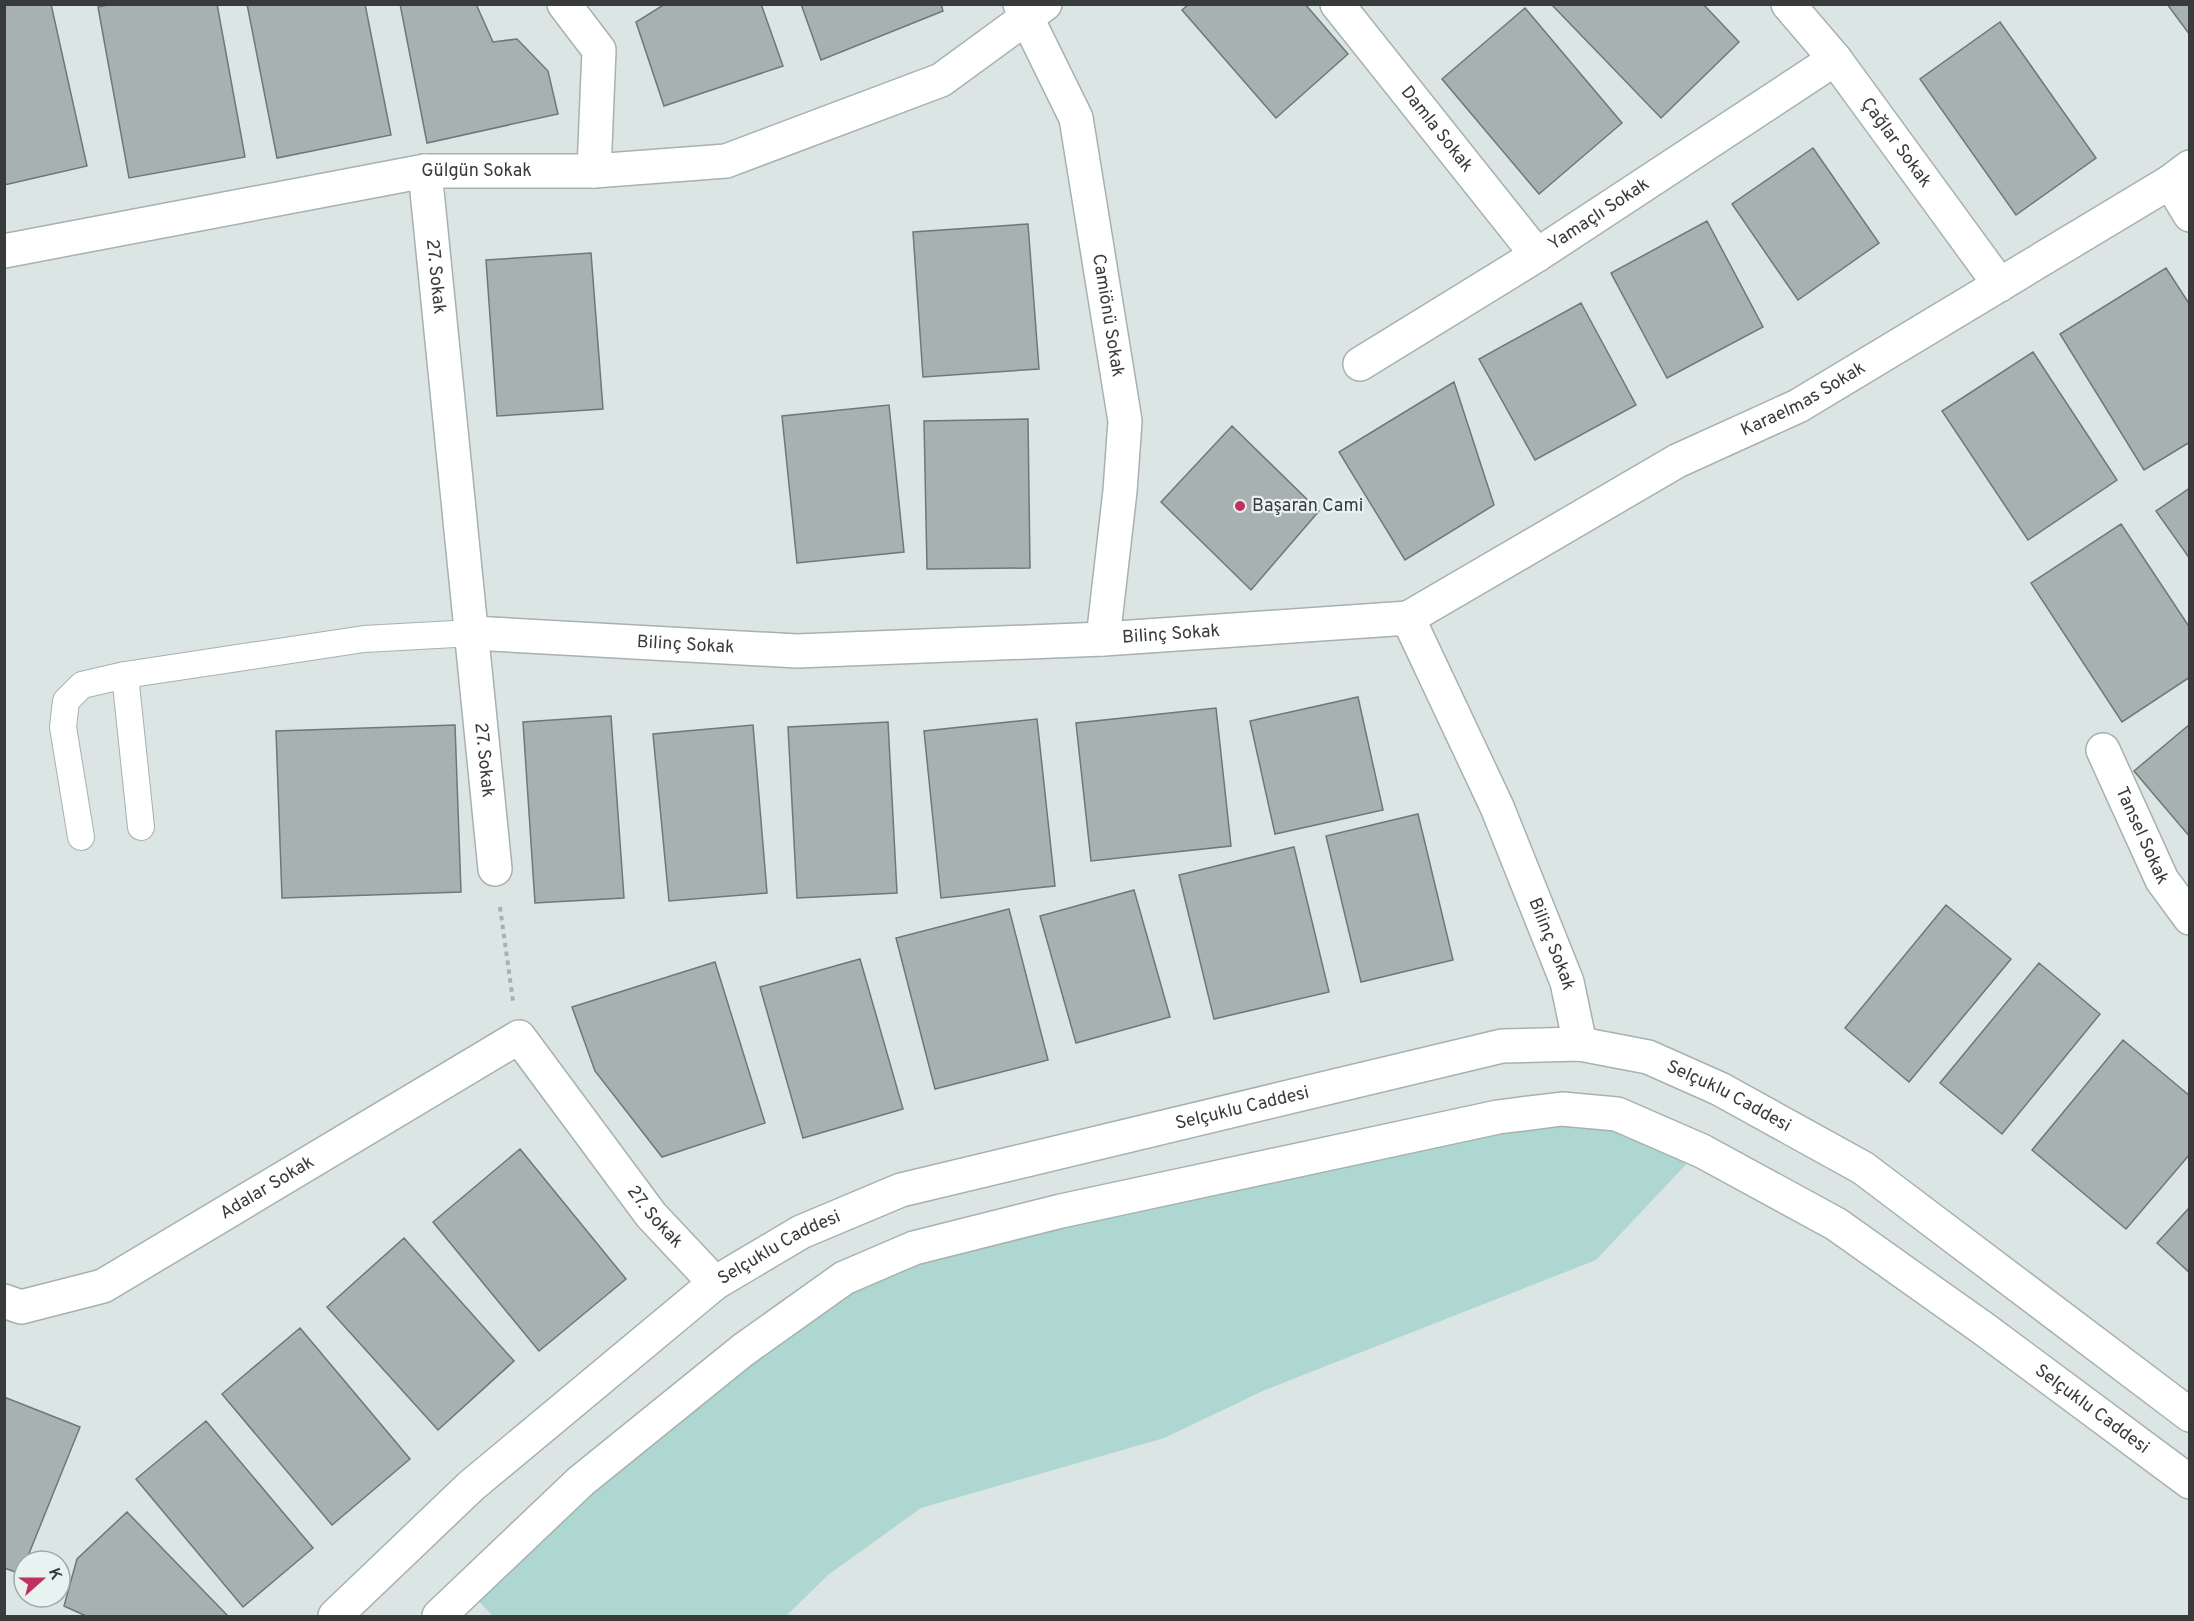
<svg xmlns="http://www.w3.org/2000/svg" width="2194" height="1621" font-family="Overpass,sans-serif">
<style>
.green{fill:#aed7d2}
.building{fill:#a7b1b0;stroke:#6e7876;stroke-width:1.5}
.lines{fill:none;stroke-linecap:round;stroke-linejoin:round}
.service-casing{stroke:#a7b1b0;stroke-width:28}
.minor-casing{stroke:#a7b1b0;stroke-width:36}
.tertiary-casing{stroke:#a7b1b0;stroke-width:36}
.secondary-casing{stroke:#a7b1b0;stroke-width:36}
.path{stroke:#a8b1b0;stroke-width:4;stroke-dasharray:4.5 4.5;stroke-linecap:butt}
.service{stroke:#fff;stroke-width:26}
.minor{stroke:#fff;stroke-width:33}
.tertiary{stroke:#fff;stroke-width:33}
.secondary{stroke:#fff;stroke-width:33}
.poi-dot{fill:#c0315d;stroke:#e8f2f1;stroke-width:2}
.labels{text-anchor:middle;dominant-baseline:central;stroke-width:4.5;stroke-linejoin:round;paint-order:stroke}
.street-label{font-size:18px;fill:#373b3b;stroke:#e8f2f1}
.poi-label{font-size:18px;fill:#373b3b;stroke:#e8f2f1;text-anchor:start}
</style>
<rect width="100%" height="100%" fill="#dae5e4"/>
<!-- green -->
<path class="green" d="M1504 1118 1605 1125 1693 1157 1596 1260 1265 1390 1164 1438 921 1508 828 1575 786 1616H493L465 1587 859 1276Z"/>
<!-- building -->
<path class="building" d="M4 4H51L87 166 4 185Z
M112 4H217L245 157 129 178 98 7Z
M247 4H365L391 135 277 158Z
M400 4H476L493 42 517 39 548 71 558 114 427 143Z
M665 4H761L783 66 664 106 636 22Z
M801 4H941L943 11 821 60Z
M1189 4H1305L1348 54 1276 118 1182 10Z
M1555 4H1703L1739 42 1661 118 1553 6Z
M2167 4H2190V35Z
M1525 8 1622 123 1539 194 1442 79Z
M2000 22 2096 158 2016 215 1920 79Z
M1813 148 1879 243 1798 300 1732 204Z
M1707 221 1763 327 1667 378 1611 273Z
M1028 224 1039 369 923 377 913 232Z
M591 253 603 409 497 416 486 260Z
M2166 268 2190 305V442L2144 470 2060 334Z
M1581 303 1636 405 1535 460 1479 359Z
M2033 352 2117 480 2028 540 1942 411Z
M1454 382 1494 505 1405 560 1339 452Z
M889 405 904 552 797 563 782 416Z
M1028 419 1030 568 927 569 924 421Z
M1232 426 1319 511 1251 590 1161 502Z
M2190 488V559L2156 511Z
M2121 524 2190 628V677L2122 722 2031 583Z
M1358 697 1383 810 1275 834 1250 721Z
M1216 708 1231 846 1091 861 1076 723Z
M611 716 624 898 535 903 523 722Z
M1037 719 1055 886 941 898 924 731Z
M888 722 897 893 797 898 788 727Z
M2190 724V837L2134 771Z
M455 725 461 892 282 898 276 731Z
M753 725 767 893 669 901 653 734Z
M1418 814 1453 960 1361 982 1326 836Z
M1294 847 1329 992 1214 1019 1179 875Z
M1134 890 1170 1017 1076 1043 1040 916Z
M1946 905 2011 959 1909 1082 1845 1028Z
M1009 909 1048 1060 935 1089 896 938Z
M860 959 903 1109 803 1138 760 987Z
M715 962 765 1123 662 1157 595 1071 572 1007Z
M2039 963 2100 1014 2002 1134 1940 1083Z
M2123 1040 2190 1096V1154L2126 1229 2032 1150Z
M520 1149 626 1279 539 1351 433 1222Z
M2190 1207V1273L2157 1243Z
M404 1238 514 1361 438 1430 327 1307Z
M300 1328 410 1459 332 1525 222 1394Z
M4 1397 80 1427 26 1561H24L21 1574 4 1568Z
M206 1421 313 1548 243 1607 136 1479Z
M127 1512 227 1615 225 1616H86L64 1606 77 1559Z"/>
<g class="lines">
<!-- service casing -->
<g class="service-casing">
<path id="service" d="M125 675 141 827
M81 837 63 727 66 701 82 685 125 675 364 639 473 633"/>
</g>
<!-- minor casing -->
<g class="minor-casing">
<g id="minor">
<path d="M564 4 599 50 594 171"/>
<path id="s1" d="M1020 4 1076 118 1125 421 1120 491 1103 639"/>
<path id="s2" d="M1337 4 1537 255"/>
<path id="s3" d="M1788 4 1835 59 2000 285"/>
<path id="s4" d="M425 171 495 869"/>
<path d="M2170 182 2190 215"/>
<path id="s5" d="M4 251 425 171H594L726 161 941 80 1045 4"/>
<path id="s6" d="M1360 364 1537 255 1835 59"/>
<path id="s7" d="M1408 618 1677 461 1798 406 2170 182 2190 167"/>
<path id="s8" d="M473 633 797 651 1103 639 1408 618 1497 807 1567 982 1580 1044"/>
<path id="s9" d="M4 1301 21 1307 103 1286 519 1037 651 1215 715 1283"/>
</g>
</g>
<!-- tertiary casing -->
<g class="tertiary-casing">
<g id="tertiary">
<path id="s10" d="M2103 750 2162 880 2190 918"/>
</g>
</g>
<!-- secondary casing -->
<g class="secondary-casing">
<g id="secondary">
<path id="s11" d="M335 1616 471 1486 715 1283 801 1232 901 1190 1502 1046 1580 1044 1648 1057 1720 1089 1863 1168 2190 1415"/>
<path id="s12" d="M439 1616 581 1481 743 1350 844 1278 914 1248 1061 1211 1498 1117 1562 1109 1617 1114 1702 1151 1836 1224 1984 1329 2190 1482"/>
</g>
</g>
<!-- path -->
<path class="path" d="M500 907 513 1001"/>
<!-- service -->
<use href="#service" class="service"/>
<!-- minor -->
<use href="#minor" class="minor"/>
<!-- tertiary -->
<use href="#tertiary" class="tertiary"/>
<!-- secondary -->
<use href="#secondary" class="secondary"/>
</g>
<!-- markers -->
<circle class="poi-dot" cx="1240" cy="506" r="6"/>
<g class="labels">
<!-- street labels -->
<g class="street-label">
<text stroke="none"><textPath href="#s2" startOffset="160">Damla Sokak</textPath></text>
<text stroke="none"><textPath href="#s3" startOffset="176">Çağlar Sokak</textPath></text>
<text stroke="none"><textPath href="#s5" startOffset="480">Gülgün Sokak</textPath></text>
<text stroke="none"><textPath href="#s6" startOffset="282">Yamaçlı Sokak</textPath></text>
<text stroke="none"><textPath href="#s4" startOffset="106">27. Sokak</textPath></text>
<text stroke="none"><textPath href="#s1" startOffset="327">Camiönü Sokak</textPath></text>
<text stroke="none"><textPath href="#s7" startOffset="452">Karaelmas Sokak</textPath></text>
<text stroke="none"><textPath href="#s8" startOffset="699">Bilinç Sokak</textPath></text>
<text stroke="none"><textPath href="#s8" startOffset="213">Bilinç Sokak</textPath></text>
<text stroke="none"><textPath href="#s4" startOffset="592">27. Sokak</textPath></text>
<text stroke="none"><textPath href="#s10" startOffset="94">Tansel Sokak</textPath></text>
<text stroke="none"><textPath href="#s8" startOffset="1293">Bilinç Sokak</textPath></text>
<text stroke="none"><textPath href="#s11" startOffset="1569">Selçuklu Caddesi</textPath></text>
<text stroke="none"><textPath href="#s11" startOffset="1065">Selçuklu Caddesi</textPath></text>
<text stroke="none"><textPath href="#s9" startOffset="294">Adalar Sokak</textPath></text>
<text stroke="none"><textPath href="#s9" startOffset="813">27. Sokak</textPath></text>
<text stroke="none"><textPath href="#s11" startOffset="579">Selçuklu Caddesi</textPath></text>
<text stroke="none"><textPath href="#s12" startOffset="1884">Selçuklu Caddesi</textPath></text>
</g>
<!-- poi labels -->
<g class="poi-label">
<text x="1252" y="506">Başaran Cami</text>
</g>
</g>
<!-- border -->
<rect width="2194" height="1621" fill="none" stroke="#373b3b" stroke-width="12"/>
<!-- north arrow -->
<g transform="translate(42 1579) rotate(69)"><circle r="28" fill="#e8f2f1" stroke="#a1a9a8" stroke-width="1.5"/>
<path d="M0-4.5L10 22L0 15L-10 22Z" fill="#c0315d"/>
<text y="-9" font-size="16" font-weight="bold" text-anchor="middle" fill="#373b3b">K</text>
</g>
</svg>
